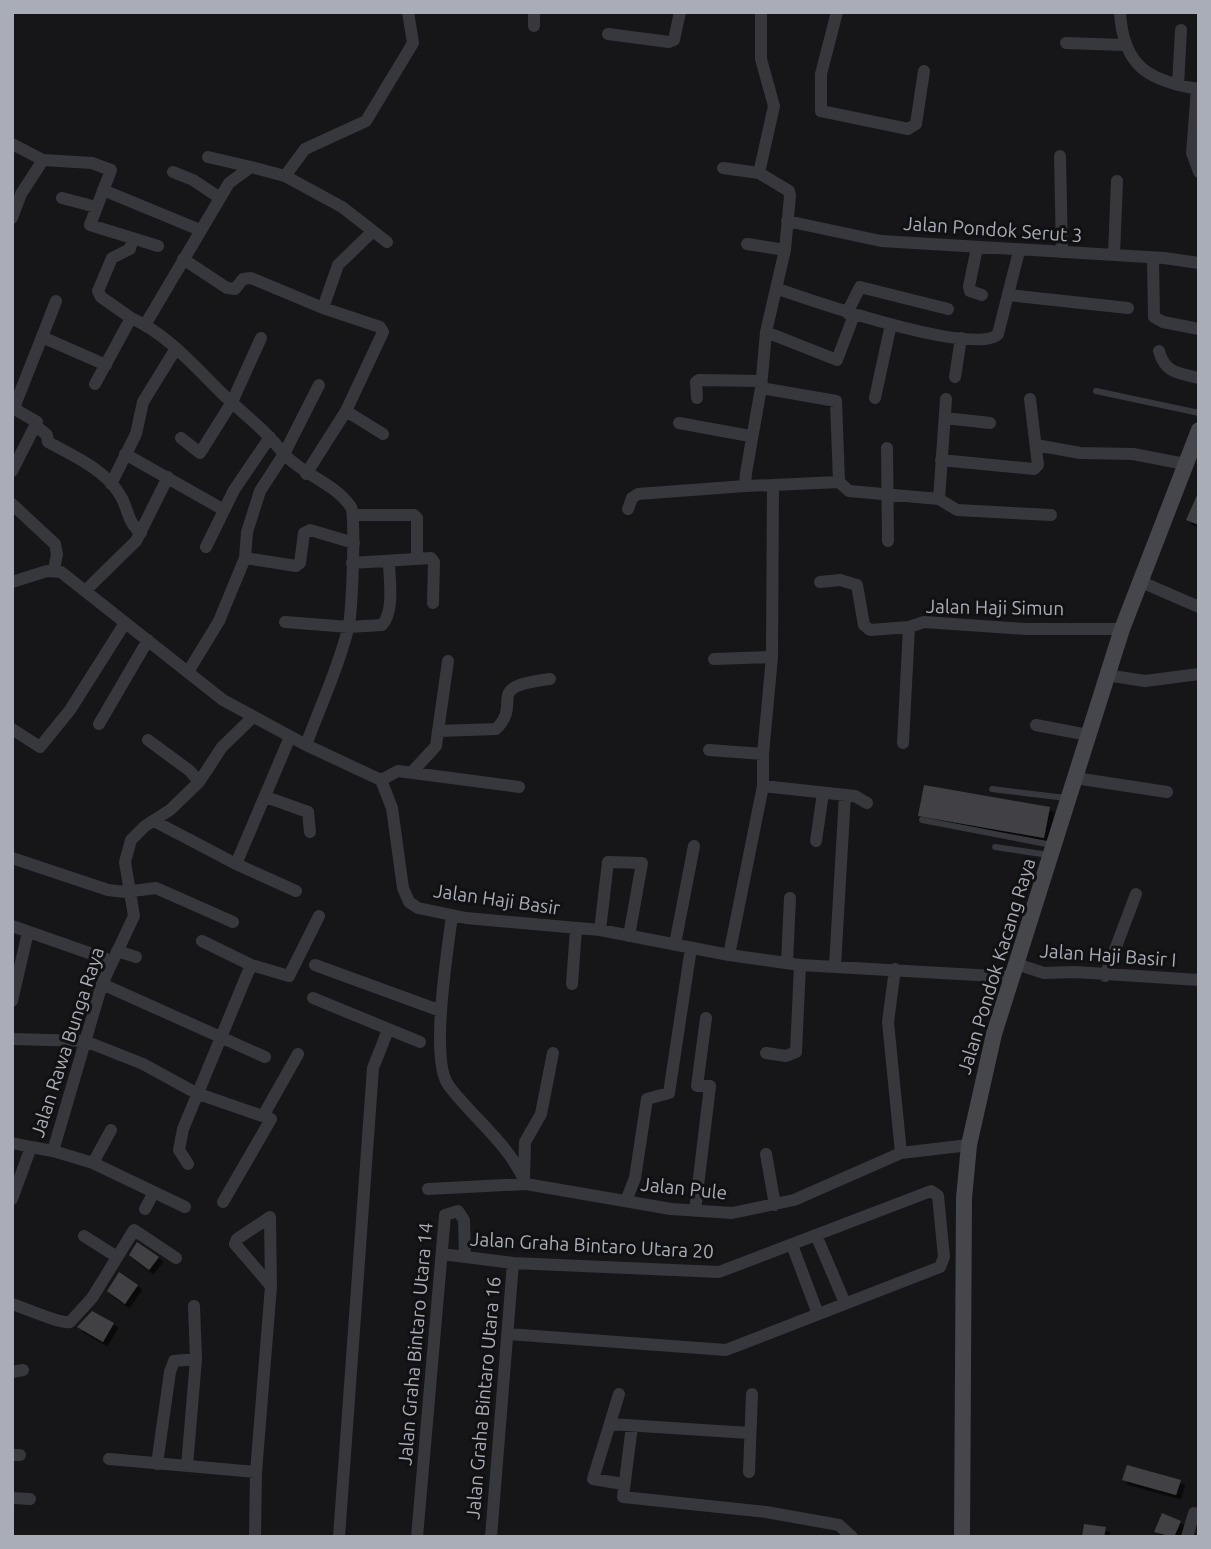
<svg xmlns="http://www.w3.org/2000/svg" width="1211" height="1549" font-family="Ubuntu,sans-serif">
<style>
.building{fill:#404145;filter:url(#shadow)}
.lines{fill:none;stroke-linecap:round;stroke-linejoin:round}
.lane{stroke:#37383d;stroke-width:6}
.street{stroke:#37383d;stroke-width:12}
.secondary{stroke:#45474d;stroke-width:16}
.labels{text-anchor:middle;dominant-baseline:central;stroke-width:6;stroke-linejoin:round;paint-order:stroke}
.street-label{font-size:19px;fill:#a8adb8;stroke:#111113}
</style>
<defs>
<filter id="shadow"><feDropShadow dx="4.5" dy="4.5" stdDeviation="0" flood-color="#0009"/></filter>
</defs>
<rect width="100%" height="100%" fill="#161618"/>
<!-- building -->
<path class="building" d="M1199 491V525L1186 520Z
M924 785 1050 807 1044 838 918 816Z
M137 1242 159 1257 149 1270 129 1255Z
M119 1272 138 1285 125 1304 107 1291Z
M92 1311 114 1323 103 1342 77 1327Z
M1127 1465 1181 1480 1176 1495 1122 1480Z
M1162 1513 1181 1521 1174 1537 1154 1532Z
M1084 1524 1106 1527 1104 1537H1082Z"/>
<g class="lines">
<!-- lane -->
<path class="lane" d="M1096 391 1199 413
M992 789 1066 798
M922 820 1052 845
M995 847 1049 855"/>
<!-- street -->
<path class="street" d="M837 12 821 74V111L908 129 916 124 924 71
M1120 12C1123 66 1148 81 1199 89
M534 26V12
M608 34 669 42 674 40 680 12
M1066 43 1124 45
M1178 85 1181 30
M1197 89 1192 153 1199 172
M12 144 43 160
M1060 156 1062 252
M208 157 251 167
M723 168 759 173 789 191 790 196 785 250 766 332 761 388 746 473 745 486 773 485 772 657 763 754V786L729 955
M173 172 193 180 220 198
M759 173 774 106 761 59V12
M285 176 342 207 387 242
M103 190 200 230
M62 198 96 207
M12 218 21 194 43 160 92 163 111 170 90 225 158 246
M787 221 881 241 1164 258 1199 263
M747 244 785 250
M977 248 969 286 970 291 982 295
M1114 255 1117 181
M1153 258 1154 317 1163 322 1199 329
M183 259 227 288 235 289 243 279 251 278 323 308
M778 289C810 300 977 358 998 334L1019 251
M1008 295 1128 308
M847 313 860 287 948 309
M131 318 101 297 98 291 112 258 130 249 133 238
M145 325 229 183 251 167 285 176 305 149 366 121 413 43 408 12
M766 332 837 360 854 315
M42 337 56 301
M1159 351C1165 373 1178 373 1199 378
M955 377 961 338
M95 384 131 318C170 335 199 372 230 401 249 418 268 433 284 454L260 491 247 532 245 558 219 621 188 672
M761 388 836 401 839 482
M697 398 696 382 699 380 761 381
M875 398 891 324
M346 411 383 434
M945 418 990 423
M679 423 750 436
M36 426 47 435 48 442C72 455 106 470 120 495 129 509 126 521 141 533
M181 438 200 453 232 402 261 338
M1036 445 1080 453 1133 454 1185 464
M887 448 888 541
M125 454 224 510
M941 460 1034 469 1038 465 1030 399
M12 471 37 422 18 411 15 405 42 337 106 365
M306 474 346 411 383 332 380 327 323 308 338 265 373 231
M111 484 136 434 143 402 175 350
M773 485 839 482 849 491 939 499 957 510 1051 515
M939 499 946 399
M12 504 55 544 57 554 54 570
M628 509 632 498 638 494 745 486
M355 515H414L417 518V559
M206 547 234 490 270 437
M245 558 296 566 300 563 304 533 310 530 354 543
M352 563 431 558 434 562 433 603
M1139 581 1199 607
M12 582 47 571 61 572 223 700 306 745 381 780 392 808 403 888 409 902 418 908 466 918 600 930 729 955 800 965 1012 977
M820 582 840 580 857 585 864 625 870 630 909 627 924 622 1026 629H1122
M86 590 136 541 168 477
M285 622 349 627 382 625C395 611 389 579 389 561
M714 659 772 657
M1106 675 1145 681 1199 674
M99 724 148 640
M1036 725 1088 735
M12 729 40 747 70 710 125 623
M438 731 448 661
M290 737 236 864 296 891
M148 740 190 771 199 782
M903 743 909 627
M306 745C320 707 338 669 348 629 352 616 356 515 351 507 335 483 303 475 284 454L319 385
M709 750 763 754
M412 772 436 746 438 731 496 729C524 702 481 687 550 679
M1075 778 1167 792
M381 780 398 771 519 787
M763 786 855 796 867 803
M266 797 308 812 310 832
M154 821 236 864
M816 841 823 793
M12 858 108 890 125 892 156 888 233 922
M452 915C448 949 429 1061 449 1086 474 1119 510 1145 526 1184
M12 926 112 961
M600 930 608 862 642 863 629 936
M675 944 694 846
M117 951 136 957
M787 963 790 898
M1016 964 1044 973 1075 972 1199 980
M251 965 289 976 319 916
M315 965 441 1011
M835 966 845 795
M895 969 888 1022 901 1153
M1105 976 1136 894
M102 984 265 1057
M572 984 576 929
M313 998 420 1042
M12 1001 28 932
M12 1039 85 1041 143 1064 196 1093 271 1119 223 1202
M766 1053 786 1056 796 1052 800 965
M263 1116 298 1054
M12 1143 31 1147
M53 1151 93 1163 185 1207
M766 1154 775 1205
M93 1163 111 1130
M188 1164 179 1150 183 1129 251 965 202 941
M524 1178 525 1142 541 1114 553 1053
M428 1189 526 1184 671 1209 732 1213 794 1200 901 1153 969 1145
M12 1199 31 1147 53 1151 102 984 134 916 125 862 131 840 145 826 170 810 199 782 222 747 253 717
M626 1201 635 1178 647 1099 669 1093 691 948
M145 1209 154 1192
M695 1211 710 1086H697L706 1018
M816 1235 845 1303
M84 1236 117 1257
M792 1245 818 1314
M442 1254 513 1263 719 1272 931 1191 938 1196 944 1257 940 1267 726 1350 508 1334
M12 1304C26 1308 59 1324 70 1322L92 1298 134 1230 176 1258
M12 1372 23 1370
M619 1394 593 1479 623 1484
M610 1424 749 1433
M632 1426 623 1497 766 1512 839 1525 852 1537
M12 1455H20
M109 1459 256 1472
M157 1464 170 1372 174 1361 196 1359
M187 1466 196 1359 194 1306
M749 1472 752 1394
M12 1498 30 1499
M255 1537 256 1472 271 1286 270 1217 237 1239 235 1244 271 1286
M339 1537 373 1068 388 1030
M417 1537 445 1215 458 1211 464 1220 465 1257
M491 1537 513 1263
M1187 1537 1194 1513"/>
<!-- secondary -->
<path class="secondary" d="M962 1537 964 1198 969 1145 994 1034 1122 629 1199 430"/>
</g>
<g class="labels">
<!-- street labels -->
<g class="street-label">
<text transform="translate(993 229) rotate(4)">Jalan Pondok Serut 3</text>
<text transform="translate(995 607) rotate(1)">Jalan Haji Simun</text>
<text transform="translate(497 899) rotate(8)">Jalan Haji Basir</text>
<text transform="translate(1108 955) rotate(4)">Jalan Haji Basir I</text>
<text transform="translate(996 966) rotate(-73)">Jalan Pondok Kacang Raya</text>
<text transform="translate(67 1042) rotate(-72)">Jalan Rawa Bunga Raya</text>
<text transform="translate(684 1188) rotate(6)">Jalan Pule</text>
<text transform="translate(592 1245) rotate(3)">Jalan Graha Bintaro Utara 20</text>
<text transform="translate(415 1344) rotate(-85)">Jalan Graha Bintaro Utara 14</text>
<text transform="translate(483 1398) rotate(-85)">Jalan Graha Bintaro Utara 16</text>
</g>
</g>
<!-- border -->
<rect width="1211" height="1549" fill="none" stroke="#a8adb8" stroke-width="28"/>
</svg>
